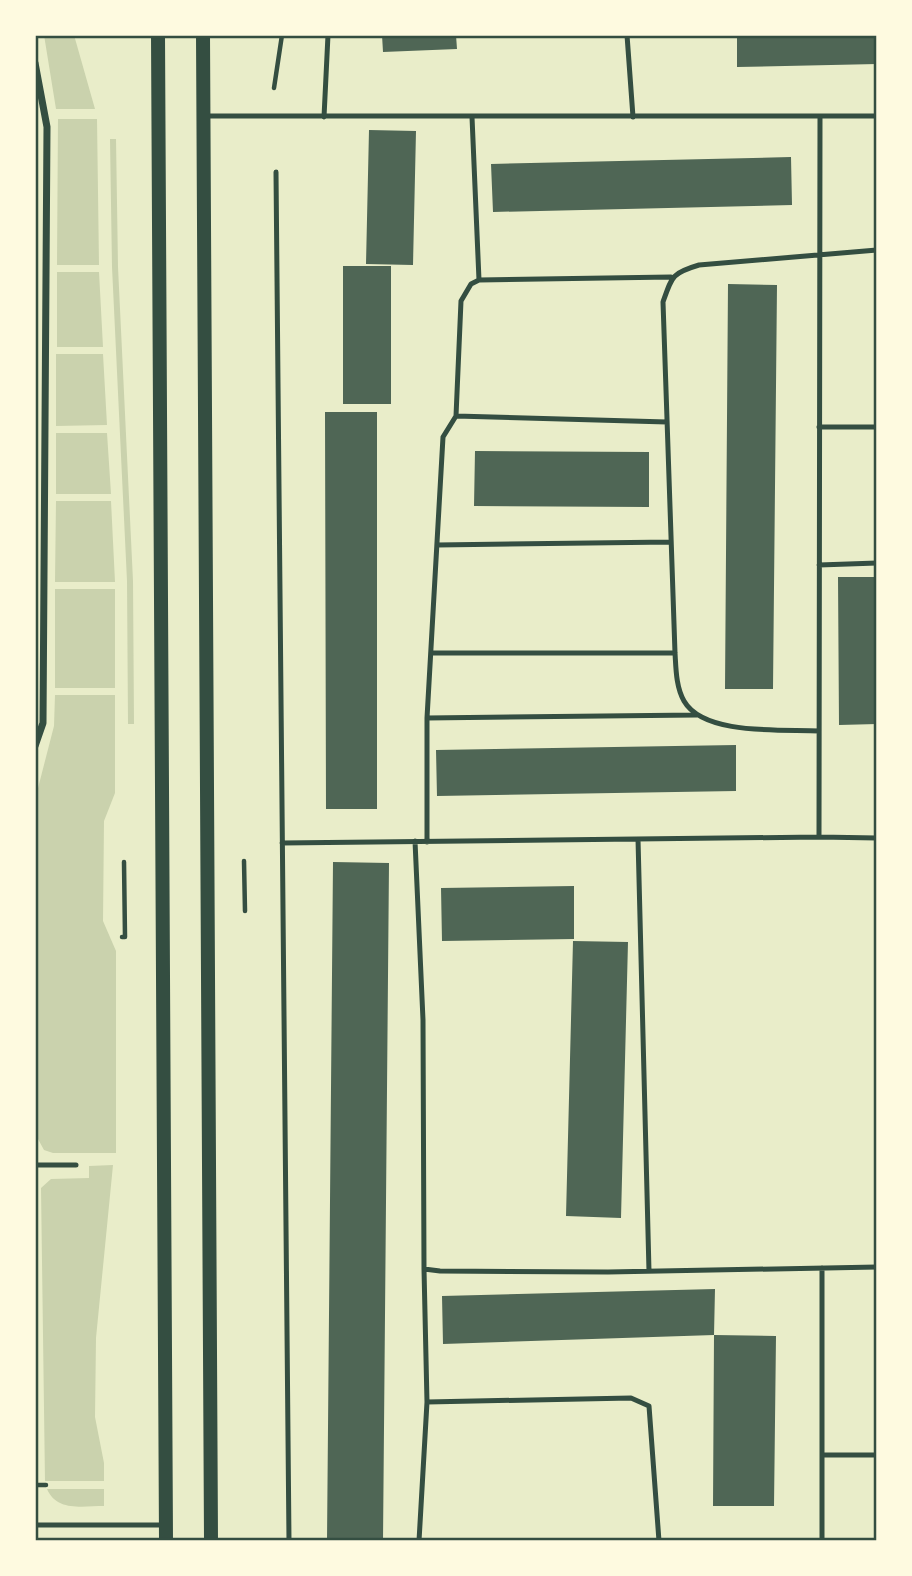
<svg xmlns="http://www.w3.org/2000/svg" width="912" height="1576" font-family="'Exo 2',sans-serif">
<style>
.green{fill:#cad2ad}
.building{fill:#4f6655}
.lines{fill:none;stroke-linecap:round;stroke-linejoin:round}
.path{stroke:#344e41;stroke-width:4.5}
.service{stroke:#344e41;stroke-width:5}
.minor{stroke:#344e41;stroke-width:7}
.secondary{stroke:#344e41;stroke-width:14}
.neatline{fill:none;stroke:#344e41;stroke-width:2.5}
</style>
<rect width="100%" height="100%" fill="#e9edc9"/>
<!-- green -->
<path class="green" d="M44 35H74L95 109H56Z
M58 119H97L99 265H57Z
M110 139H116L118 267 133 581 134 724H128L127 581 112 267Z
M57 272H99L103 347H57Z
M56 354H103L107 425 56 426Z
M56 433H107L111 494H56Z
M56 501H111L115 582H55Z
M55 589H115V688H55Z
M55 695H115V793L104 821 103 921 116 951V1153H53L44 1150 38 1139 37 792 54 726Z
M113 1165 96 1338 95 1417 104 1463V1481H45L41 1188 51 1179 89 1178V1166Z
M47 1489H104V1506C83 1506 57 1512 47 1489Z"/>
<!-- building -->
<path class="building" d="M382 35H456L457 49 383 52Z
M737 35H877V64L737 67Z
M369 130 416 131 413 265 366 264Z
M791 157 792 205 493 212 491 164Z
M343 266H391V404H343Z
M728 284 777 285 773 689H725Z
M325 412H377V809H326Z
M475 451 649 452V507L474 506Z
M838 577H877V724L839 725Z
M736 745V791L437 796 436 750Z
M333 862 389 863 383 1541H327Z
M574 886V939L442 941 441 888Z
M573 941 628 942 621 1218 566 1216Z
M715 1289 714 1335 443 1344 442 1296Z
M714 1335 776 1336 774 1506H713Z"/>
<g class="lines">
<!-- path -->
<path class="path" d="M274 88 282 35
M244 861 245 911
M122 937H125L124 862
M35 1485H46"/>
<!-- service -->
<path class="service" d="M627 35 633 117
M204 116H877
M324 117 328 35
M472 117 479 280
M276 172 289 1541
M456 416 667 422
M819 427H877
M437 545 671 542
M819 565 877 563
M431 653H675
M427 718 697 715
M819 731C784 729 704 736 684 701 676 687 676 669 675 653L663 302C672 276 672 273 699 265L877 250
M819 837 820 116
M638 839 649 1271
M415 841 423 1020 424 1269 440 1271 608 1272 877 1267
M427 842V718L443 437 456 416 461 301 471 284 479 280 671 277
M282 843 819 837 877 838
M35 1165H76
M822 1268V1541
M427 1402 631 1398 649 1406 659 1541
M822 1455H877
M35 1525H163
M419 1541 427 1402 424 1269"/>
<!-- minor -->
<path class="minor" d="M35 63 47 127 43 723 35 746"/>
<!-- secondary -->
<path class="secondary" d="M158 35 166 1541
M203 35 211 1541"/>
</g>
<!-- border -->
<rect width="912" height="1576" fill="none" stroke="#fefae0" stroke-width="74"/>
<rect x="37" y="37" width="838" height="1502" class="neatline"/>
</svg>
